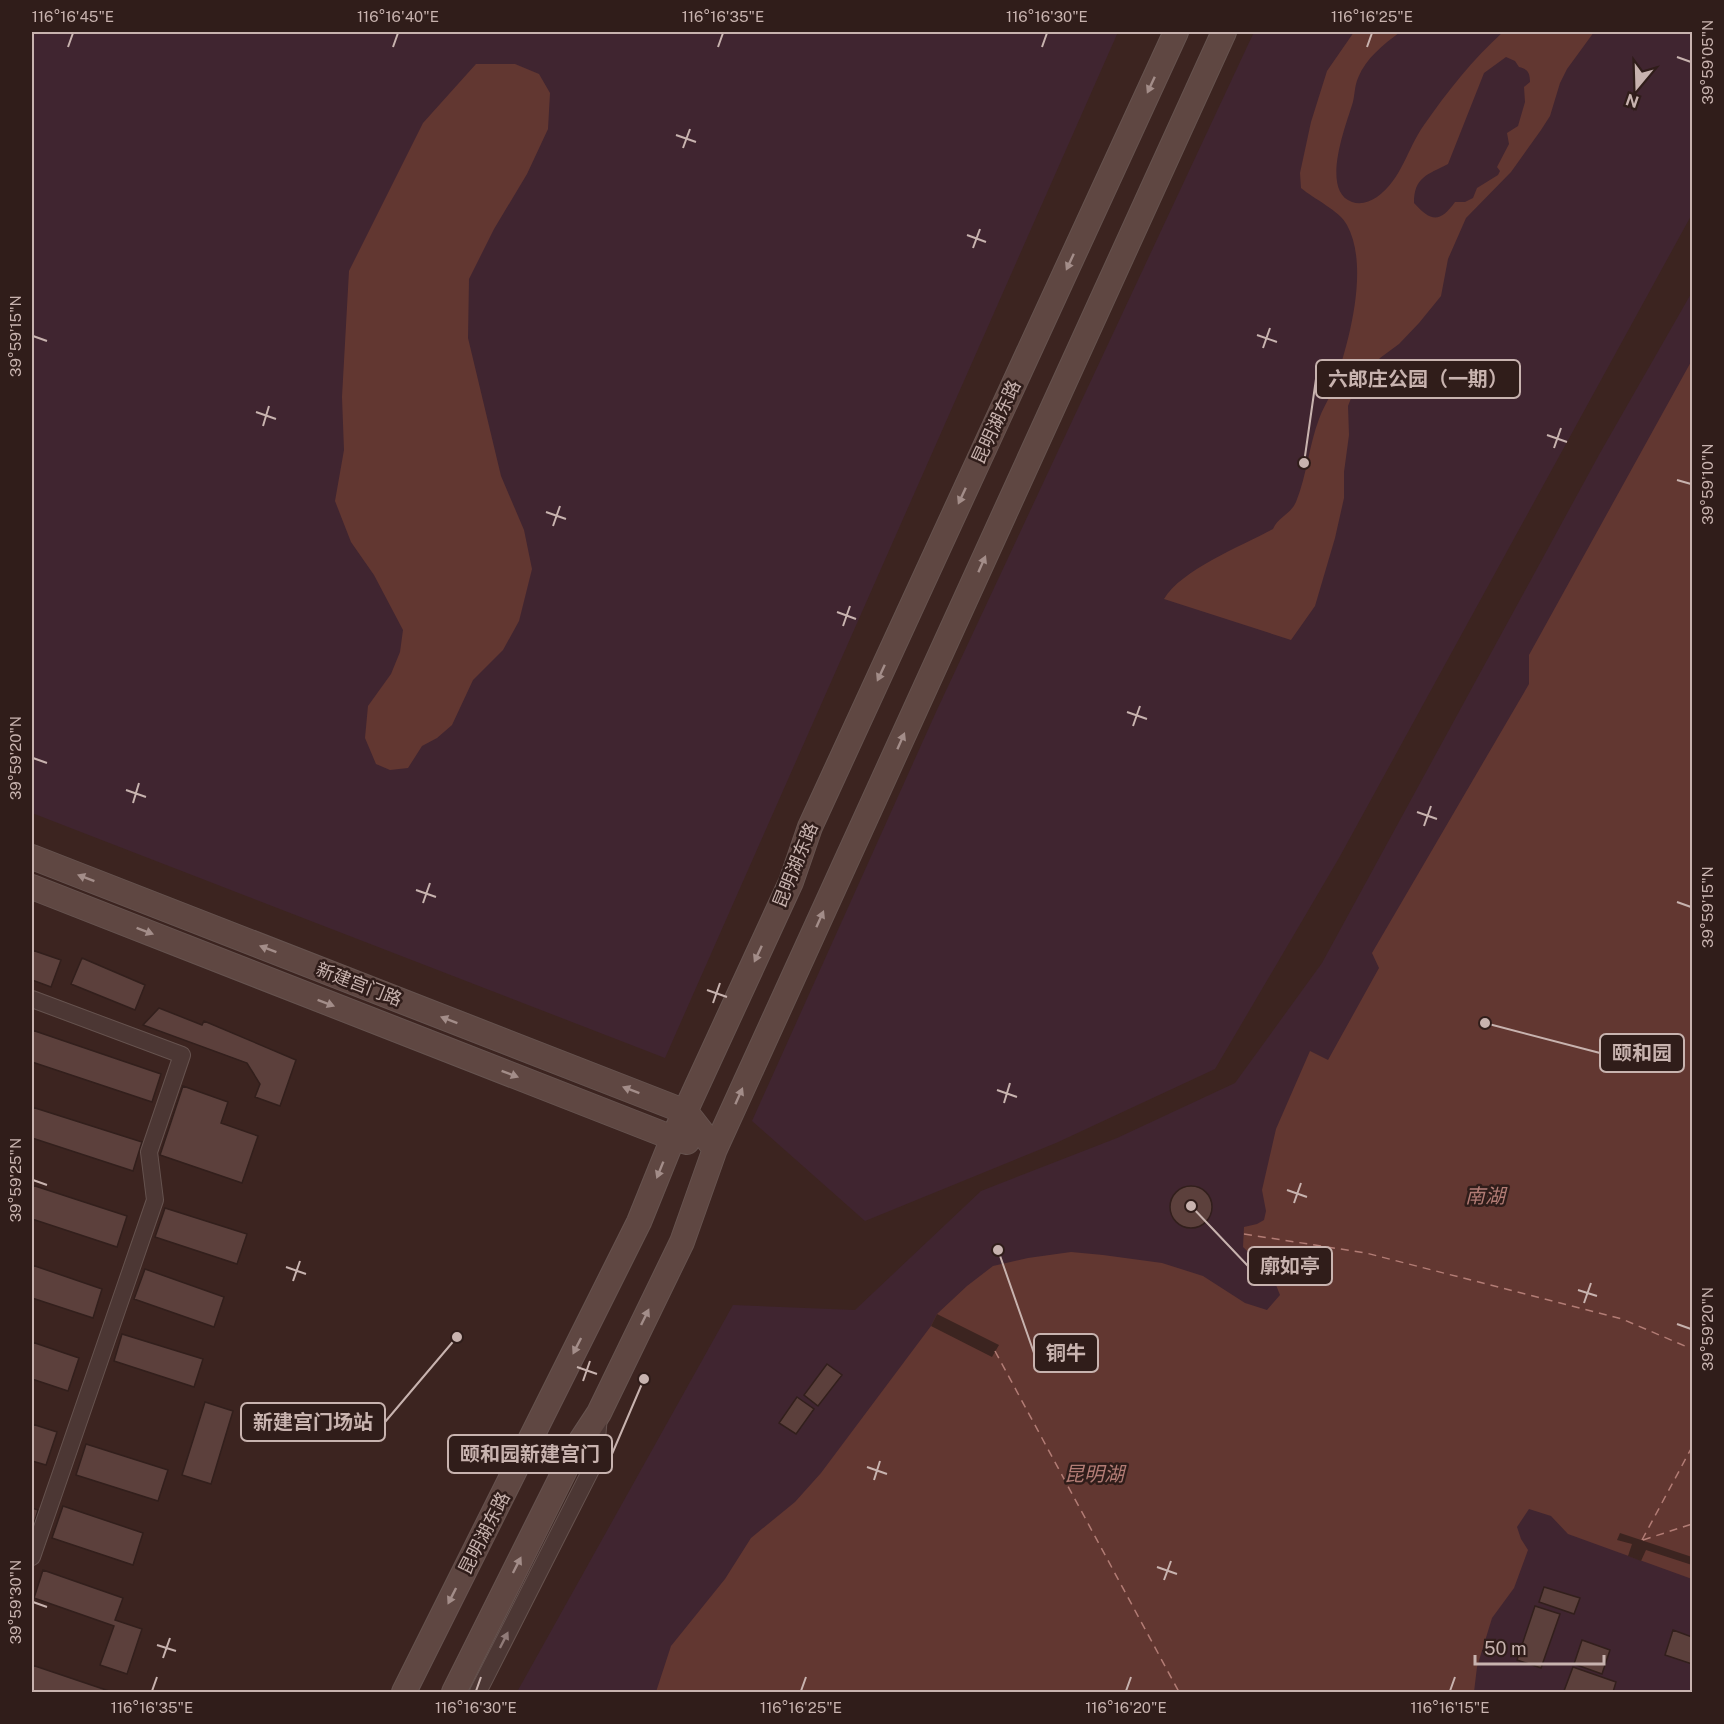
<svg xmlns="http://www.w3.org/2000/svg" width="1724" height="1724" font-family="'Public Sans','Noto Sans SC',sans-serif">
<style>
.green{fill:#402530}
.water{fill:#623731;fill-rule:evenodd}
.pier{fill:#3c2420}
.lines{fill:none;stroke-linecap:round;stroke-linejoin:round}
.ferry{stroke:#b27c75;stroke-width:1.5;stroke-dasharray:8 6;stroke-linecap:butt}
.building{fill:#5c403c;stroke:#321f1c;stroke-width:1.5}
.street-casing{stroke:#66534f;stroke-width:18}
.secondary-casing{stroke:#66534f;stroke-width:26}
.street{stroke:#4c3734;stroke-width:16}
.secondary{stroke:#5f4742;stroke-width:24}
.oneway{fill:#a38d89}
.oneway2{fill:#907b78}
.ticks{fill:none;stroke:#c8b3af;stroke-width:2}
.labels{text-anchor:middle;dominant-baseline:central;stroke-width:5;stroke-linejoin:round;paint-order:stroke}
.street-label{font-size:18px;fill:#c8b3af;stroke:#301d1a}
.water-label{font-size:20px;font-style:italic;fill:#b27c75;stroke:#301d1a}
.leader{fill:none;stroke:#c8b3af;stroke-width:2}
.callout-dot{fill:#c8b3af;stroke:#301d1a;stroke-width:2}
.callout{fill:#301d1a;stroke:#c8b3af;stroke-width:2}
.callout-label{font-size:20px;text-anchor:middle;font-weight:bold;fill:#c8b3af}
.neatline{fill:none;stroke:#c8b3af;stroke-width:2}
.ticks-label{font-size:15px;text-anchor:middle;fill:#c8b3af}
</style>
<rect width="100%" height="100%" fill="#3c2420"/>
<!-- green -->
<path class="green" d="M32 32H1118L665 1058 32 813Z
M1254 32H1692V214L1339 858 1215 1069 1056 1143 865 1221 752 1121 936 712Z
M1692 292V1692H517L733 1305 855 1310 981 1191 1117 1138 1235 1083 1322 963 1600 453Z"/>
<!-- water -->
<path class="water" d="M1354 32H1400C1383 45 1366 58 1358 78 1354 87 1355 97 1352 105 1346 125 1320 191 1352 202 1361 205 1369 202 1377 197 1402 179 1407 149 1424 125 1447 92 1473 59 1503 32H1594L1567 69 1560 83 1550 116 1541 130 1511 172 1466 218 1448 259 1441 296 1419 323 1399 344 1380 358 1355 388 1348 406 1349 435 1344 472V498L1335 538 1315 606 1291 640 1164 599C1181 570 1242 546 1273 529 1279 516 1290 515 1296 502 1307 475 1309 445 1319 419 1322 410 1327 402 1331 394 1347 350 1371 269 1347 225 1340 211 1314 199 1301 188L1300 173 1311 122 1327 71ZM1506 57 1515 61 1519 67C1528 69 1530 73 1530 82L1524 87 1525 102 1518 126 1507 133 1509 144 1497 167 1500 171 1498 175 1477 188 1473 198 1465 202H1455C1440 223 1431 222 1414 203 1414 177 1427 175 1448 164L1484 73Z
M476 64H515L539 74 550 93 548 129 527 174 494 229 469 279 468 338 501 476 524 530 532 569 519 621 503 650 473 680 452 725 437 738 422 746 408 768 390 770 376 764 365 738 368 706 391 674 400 652 403 630 374 575 351 542 335 501 344 450 342 397 349 271 423 123Z
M1692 360V1579L1568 1534 1551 1516 1529 1509 1517 1527 1521 1539 1528 1550 1514 1588 1492 1618 1477 1667 1474 1692H656L671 1646 725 1579 751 1538 795 1502 821 1473 931 1326 937 1314 967 1286 993 1266 1028 1258 1071 1252 1103 1255 1162 1263 1203 1276 1245 1303 1267 1310 1280 1295 1272 1275 1243 1247 1244 1227 1257 1224 1264 1220 1266 1211 1262 1190 1276 1129 1310 1051 1328 1060 1379 968 1372 953 1529 684V655Z"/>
<!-- pier -->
<path class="pier" d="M937 1314 999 1345 992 1357 931 1326Z
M1620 1533 1692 1557V1565L1646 1550 1641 1561 1628 1556 1632 1544 1617 1540Z"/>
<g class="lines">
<!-- ferry -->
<path class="ferry" d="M1244 1234 1366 1253 1622 1319 1692 1349
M995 1351 1179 1692
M1642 1540 1692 1447
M1643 1540 1692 1524"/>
</g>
<!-- building -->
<path class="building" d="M32 950 61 960 51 987 32 980Z
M82 958 145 985 135 1010 71 984Z
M159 1008 202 1025 204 1021 296 1060 280 1106 255 1097 260 1084 247 1063 143 1025Z
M32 1030 161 1074 152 1102 32 1062Z
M183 1086 228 1102 221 1123 258 1136 242 1183 160 1155Z
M32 1107 142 1142 133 1171 32 1138Z
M32 1185 127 1216 117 1247 32 1219Z
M1170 1207a21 21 0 1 1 42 0a21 21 0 1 1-42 0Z
M165 1208 247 1234 237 1264 155 1237Z
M32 1265 102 1289 93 1318 32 1298Z
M145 1269 224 1297 214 1327 134 1299Z
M122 1334 203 1359 194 1387 114 1361Z
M32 1342 79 1358 68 1391 32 1379Z
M827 1364 842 1375 818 1406 804 1395Z
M797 1397 814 1409 796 1434 779 1423Z
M205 1402 233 1411 211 1484 182 1475Z
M32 1424 57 1432 46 1465 32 1461Z
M86 1444 168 1470 158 1501 76 1475Z
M63 1506 143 1533 133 1565 52 1538Z
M32 1508 38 1510 32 1531Z
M43 1570 123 1598 115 1620 142 1629 127 1674 100 1665 114 1626 34 1598Z
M1544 1587 1580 1598 1574 1614 1539 1602Z
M1535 1606 1560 1614 1541 1668 1517 1660Z
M1673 1630 1692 1637V1664L1665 1655Z
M1582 1640 1610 1650 1602 1674 1574 1664Z
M32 1665 112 1692H32Z
M1573 1667 1616 1682 1613 1692H1570L1564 1691Z"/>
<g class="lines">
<!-- street casing -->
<g class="street-casing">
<path id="street" d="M32 999 182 1055 149 1152 155 1200 32 1557
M478 1692 595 1462 599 1416"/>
</g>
<!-- secondary casing -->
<g class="secondary-casing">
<path id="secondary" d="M32 857 686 1112 715 1149
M32 887 673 1138 687 1142
M404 1692 639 1222 673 1138 791 882 810 827 1176 32
M454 1692 576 1448 599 1413 682 1242 715 1149 1224 32"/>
</g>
<!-- street -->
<use href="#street" class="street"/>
<!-- secondary -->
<use href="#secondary" class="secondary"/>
</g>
<!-- one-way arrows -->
<defs><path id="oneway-solid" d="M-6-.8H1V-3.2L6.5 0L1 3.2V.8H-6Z" transform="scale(1.5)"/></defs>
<g class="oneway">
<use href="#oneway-solid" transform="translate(1151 85) rotate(115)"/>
<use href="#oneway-solid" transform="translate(1070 262) rotate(115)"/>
<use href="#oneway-solid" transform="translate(962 496) rotate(115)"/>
<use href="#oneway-solid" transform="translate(982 564) rotate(-66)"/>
<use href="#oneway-solid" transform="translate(881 673) rotate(115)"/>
<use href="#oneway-solid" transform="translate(901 741) rotate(-66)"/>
<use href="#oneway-solid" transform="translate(86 878) rotate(-159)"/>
<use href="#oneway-solid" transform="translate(820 919) rotate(-66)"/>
<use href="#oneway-solid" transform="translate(145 931) rotate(21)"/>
<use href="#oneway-solid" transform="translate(268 949) rotate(-159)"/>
<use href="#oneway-solid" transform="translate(758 954) rotate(115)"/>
<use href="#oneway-solid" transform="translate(326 1003) rotate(21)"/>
<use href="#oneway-solid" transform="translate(449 1020) rotate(-159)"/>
<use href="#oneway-solid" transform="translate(510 1074) rotate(21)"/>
<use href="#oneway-solid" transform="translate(631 1090) rotate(-159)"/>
<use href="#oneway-solid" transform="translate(739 1096) rotate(-66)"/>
<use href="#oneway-solid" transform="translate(660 1170) rotate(112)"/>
<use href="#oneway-solid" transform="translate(645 1317) rotate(-64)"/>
<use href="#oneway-solid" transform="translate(577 1346) rotate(117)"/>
<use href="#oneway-solid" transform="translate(517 1565) rotate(-63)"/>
<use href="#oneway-solid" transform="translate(452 1596) rotate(117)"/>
</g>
<use class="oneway2" href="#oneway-solid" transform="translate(504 1640) rotate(-63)"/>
<!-- ticks -->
<path class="ticks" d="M68 47 73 33M393 47 398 33M718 47 723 33M1042 47 1047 33M1367 47 1372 33M1677 57 1691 62M676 135 696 142M683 148 690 129M967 235 986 242M973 248 980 229M1257 335 1277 342M33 336 47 341M1263 348 1270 328M256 412 276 419M263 426 269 406M1547 435 1567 442M1554 448 1561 428M1677 480 1691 484M546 512 566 519M553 526 560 506M837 612 856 619M843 626 850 606M1127 712 1147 719M1133 726 1140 706M33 758 47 763M126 790 146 797M133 803 139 783M1417 812 1437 819M1424 826 1431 806M416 890 436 897M1677 902 1691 907M423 903 430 883M707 990 727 997M713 1003 720 983M997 1090 1017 1097M1004 1103 1010 1083M33 1180 47 1185M1287 1190 1307 1197M1294 1203 1301 1183M286 1267 306 1274M293 1281 300 1261M1578 1290 1597 1296M1584 1303 1591 1283M1677 1324 1691 1329M577 1367 597 1374M583 1381 590 1361M867 1467 887 1474M874 1480 880 1461M1157 1567 1177 1574M1164 1580 1171 1561M33 1602 47 1607M157 1645 176 1651M163 1658 170 1638M152 1691 157 1677M476 1691 481 1677M801 1691 806 1677M1126 1691 1131 1677M1450 1691 1455 1677"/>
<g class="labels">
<!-- street labels -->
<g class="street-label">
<text transform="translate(996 422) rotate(-65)">昆明湖东路</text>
<text transform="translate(795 865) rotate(-68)">昆明湖东路</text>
<text transform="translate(359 984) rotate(21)">新建宫门路</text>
<text transform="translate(484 1533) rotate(-63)">昆明湖东路</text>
</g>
<!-- water labels -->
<g class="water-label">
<text x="1485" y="1196">南湖</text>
<text x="1094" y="1474">昆明湖</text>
</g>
</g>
<!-- callouts -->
<path class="leader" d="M1304 463L1316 379M1485 1023L1600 1053M1191 1206L1248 1266M998 1250L1034 1353M457 1337L385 1422M644 1379L612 1454"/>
<g class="callout-dot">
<circle cx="1304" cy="463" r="6"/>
<circle cx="1485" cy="1023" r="6"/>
<circle cx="1191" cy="1206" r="6"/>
<circle cx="998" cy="1250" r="6"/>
<circle cx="457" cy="1337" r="6"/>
<circle cx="644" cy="1379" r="6"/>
</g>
<g class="callout">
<rect x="1316" y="360" width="204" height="38" rx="6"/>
<rect x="1600" y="1034" width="84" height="38" rx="6"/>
<rect x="1248" y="1247" width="84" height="38" rx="6"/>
<rect x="1034" y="1334" width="64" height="38" rx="6"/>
<rect x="241" y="1403" width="144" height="38" rx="6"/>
<rect x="448" y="1435" width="164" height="38" rx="6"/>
</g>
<g class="callout-label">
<text x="1418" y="386">六郎庄公园（一期）</text>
<text x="1642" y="1060">颐和园</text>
<text x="1290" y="1273">廓如亭</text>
<text x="1066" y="1360">铜牛</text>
<text x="313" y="1429">新建宫门场站</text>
<text x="530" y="1461">颐和园新建宫门</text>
</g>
<!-- border -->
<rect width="1724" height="1724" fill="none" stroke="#301d1a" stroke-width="66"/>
<!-- north arrow -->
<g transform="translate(1637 87) rotate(199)" stroke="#301d1a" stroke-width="4.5" paint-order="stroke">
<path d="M0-4.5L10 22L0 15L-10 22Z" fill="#c8b3af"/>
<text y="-9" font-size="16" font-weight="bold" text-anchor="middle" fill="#c8b3af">N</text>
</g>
<!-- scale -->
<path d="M1475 1655v9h129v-9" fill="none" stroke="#c8b3af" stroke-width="3"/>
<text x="1484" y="1655" font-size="18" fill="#c8b3af" stroke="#301d1a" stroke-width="4.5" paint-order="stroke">50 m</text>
<rect x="33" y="33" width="1658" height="1658" class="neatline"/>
<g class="ticks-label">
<text x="73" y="22">116°16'45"E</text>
<text x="398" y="22">116°16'40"E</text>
<text x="723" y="22">116°16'35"E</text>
<text x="1047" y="22">116°16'30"E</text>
<text x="1372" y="22">116°16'25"E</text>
<text transform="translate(1708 62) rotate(-90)" y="5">39°59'05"N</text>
<text transform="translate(16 336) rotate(-90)" y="5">39°59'15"N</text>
<text transform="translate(1708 484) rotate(-90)" y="5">39°59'10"N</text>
<text transform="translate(16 758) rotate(-90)" y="5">39°59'20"N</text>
<text transform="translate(1708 907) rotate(-90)" y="5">39°59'15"N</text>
<text transform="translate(16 1180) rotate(-90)" y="5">39°59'25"N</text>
<text transform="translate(1708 1329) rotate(-90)" y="5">39°59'20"N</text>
<text transform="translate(16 1602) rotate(-90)" y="5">39°59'30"N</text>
<text x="152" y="1713">116°16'35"E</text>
<text x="476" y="1713">116°16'30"E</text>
<text x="801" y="1713">116°16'25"E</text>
<text x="1126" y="1713">116°16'20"E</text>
<text x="1450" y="1713">116°16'15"E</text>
</g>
</svg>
